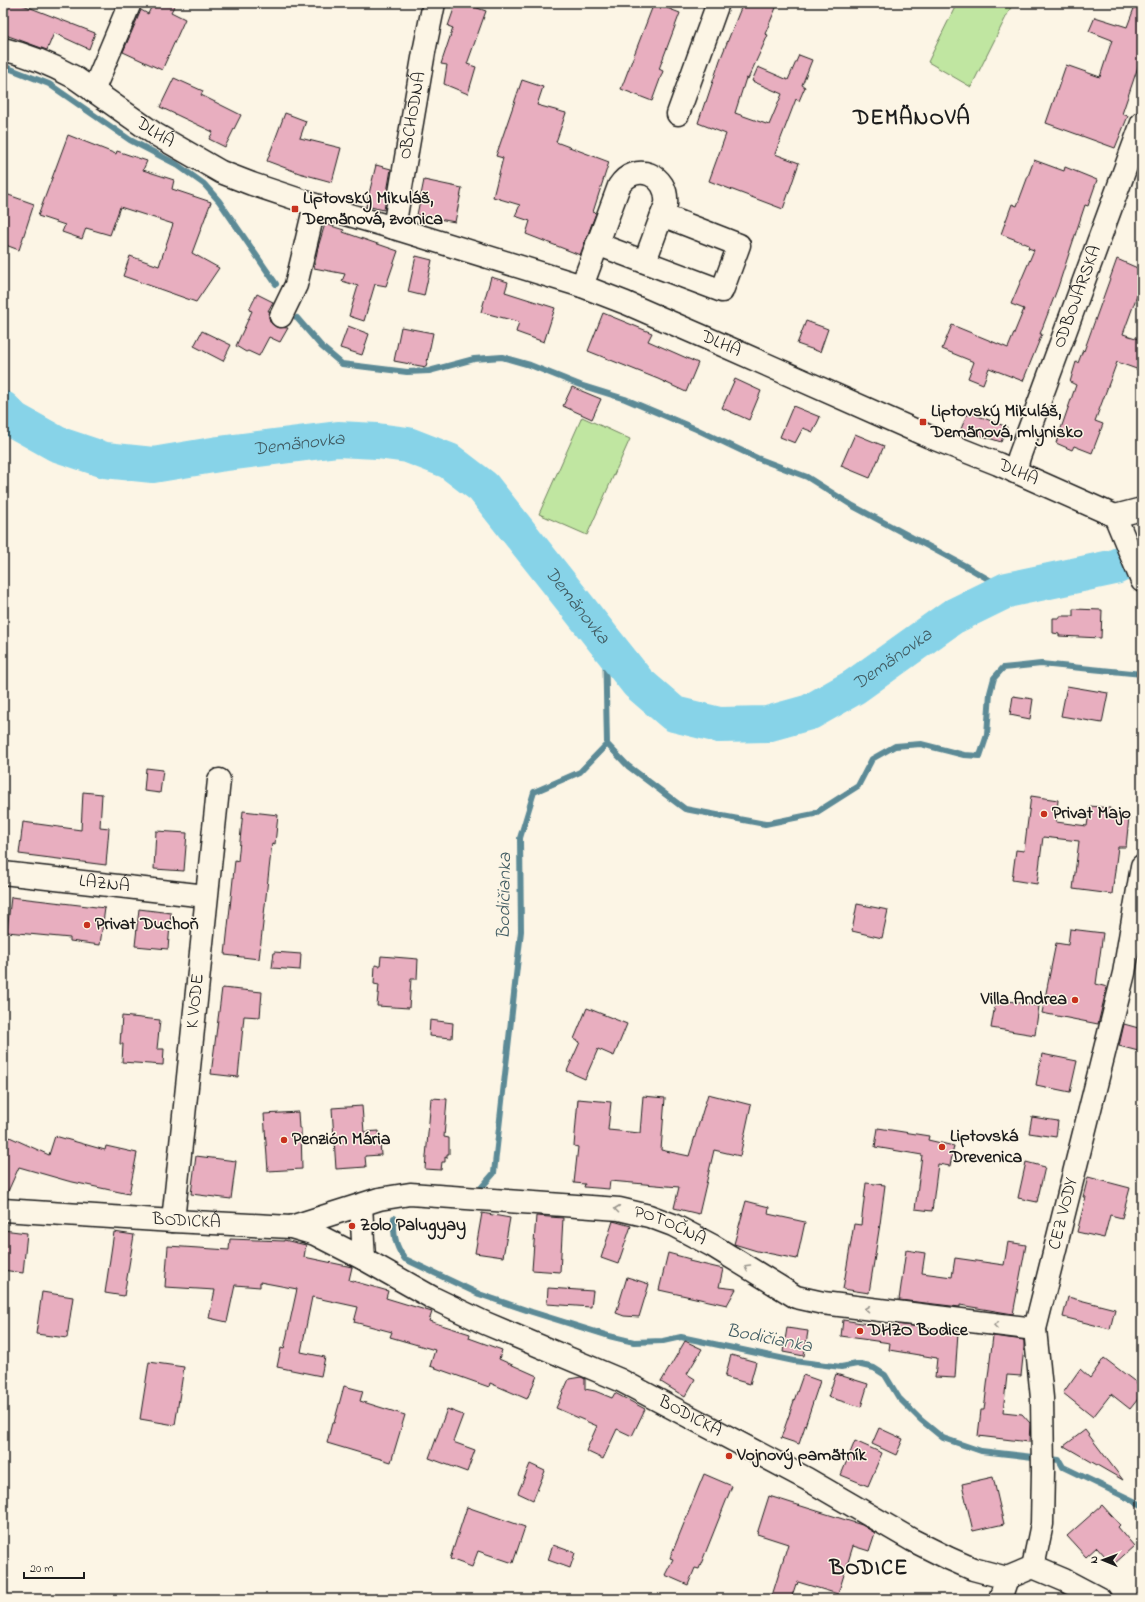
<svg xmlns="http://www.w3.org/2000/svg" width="1145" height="1602" font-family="'Indie Flower',sans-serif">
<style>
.green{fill:#c0e6a1;stroke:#6e815e}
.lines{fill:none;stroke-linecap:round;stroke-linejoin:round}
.stream{stroke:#5c8a96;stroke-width:6}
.river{stroke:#87d3e8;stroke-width:36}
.building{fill:#e8aebf;stroke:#1c1c1c}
.minor-casing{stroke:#1c1c1c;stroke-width:25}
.minor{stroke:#fcf5e5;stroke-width:22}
.oneway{stroke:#97938b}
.poi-dot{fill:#c8321e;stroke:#fcf5e5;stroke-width:1.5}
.labels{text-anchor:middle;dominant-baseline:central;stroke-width:3;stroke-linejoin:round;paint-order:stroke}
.street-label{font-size:18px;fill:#1c1c1c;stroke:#fcf5e5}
.poi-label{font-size:18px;font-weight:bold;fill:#1c1c1c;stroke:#fcf5e5;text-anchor:start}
.water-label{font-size:19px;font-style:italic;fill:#415c63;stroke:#fcf5e5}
.district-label{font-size:22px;font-weight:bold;letter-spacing:1px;fill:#1c1c1c;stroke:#fcf5e5}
</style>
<rect width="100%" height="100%" fill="#fcf5e5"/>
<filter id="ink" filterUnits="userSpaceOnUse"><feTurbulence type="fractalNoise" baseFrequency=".025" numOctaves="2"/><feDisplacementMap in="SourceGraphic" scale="8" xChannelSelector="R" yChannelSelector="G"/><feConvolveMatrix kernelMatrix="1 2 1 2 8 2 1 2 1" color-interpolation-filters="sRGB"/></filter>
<g filter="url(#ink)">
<!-- green -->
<path class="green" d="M957 3H1013L971 87 928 62Z
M582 417 630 439 587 535 539 514Z"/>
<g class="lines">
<!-- stream -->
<path class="stream" d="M3 66 49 84 130 140 176 164 204 184 219 201 276 284
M297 318 322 347 342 364 407 372 429 371 474 359 502 357 530 365 580 385 625 399 696 429 757 458 807 477 853 506 969 568 1007 590
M607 744 628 766 685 809 765 824 814 814 858 786 872 759 895 746 921 744 964 755 980 756 987 735 990 693 994 678 1003 668 1041 664 1142 674
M481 1188 494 1173 521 931 520 838 534 792 580 772 607 744 605 641
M394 1218C393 1232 395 1247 405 1259L479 1294 532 1312 609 1336 634 1342 663 1341 681 1337 794 1361 841 1367 857 1364 874 1368 885 1375 899 1398 921 1420 943 1438 981 1451 1059 1460 1063 1467 1142 1505"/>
<!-- river -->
<path class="river" id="s1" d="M3 409 14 420 57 444 105 460 153 465 219 454 338 439 377 441 408 445 449 461 483 487 638 683 674 714 719 725 767 724 810 712 854 687 952 617 1007 590 1115 567 1142 554"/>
</g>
<!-- building -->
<path class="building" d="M9 3H18L95 33 89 49 54 33 47 50 3 34V19Z
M153 3H176L171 12 185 19 162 70 123 52 141 10 148 14Z
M456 3H463L486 11 467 64 476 67 468 94 444 84 447 65 441 64 453 28 448 26Z
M654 3 680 13 659 69 663 71 652 101 621 89Z
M743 3H778L765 34 768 35 748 79 746 78 735 113 769 125 782 94 752 81 758 67 788 80 799 55 812 60 802 85 805 87 799 101 796 99 775 154 799 163 783 209 709 181 726 134 698 123 705 102H706L720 60Z
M1136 3H1142V55L1122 114 1128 116 1115 148 1046 123 1066 65 1100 77 1112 40 1089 31 1095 17 1127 27Z
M174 78 203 91 201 95 241 115 225 147 209 139 213 132 160 107Z
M522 80 543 87 537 105 566 113 556 142 609 162 593 212 596 213 580 255 526 234 530 221 515 216 520 205 493 197 503 158 496 156Z
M285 113 306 121 300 138 341 148 332 182 299 173 267 161Z
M68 135 116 154 117 151 147 161 143 170 174 180 172 189 211 202 192 253 219 268 196 302 123 276 130 256 159 266 173 224 120 207 110 235 86 228 82 239 62 232 65 225 38 216Z
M1034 160 1064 171 1065 167 1097 180 1088 206 1085 205 1058 287 1040 334H1042L1023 381 989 368 983 384 968 378 974 362 942 349 952 325 1008 348 1024 309 1011 304 1034 250 1028 248 1029 245 1001 234 1012 204 1017 206Z
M376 165 391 169 384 210 366 206Z
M424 180 462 188 455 222 417 215Z
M3 193 34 204 19 250 3 244Z
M325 224 344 230 343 232 398 251 386 286 375 284 364 321 349 316 358 286 342 281 345 274 314 268 318 247Z
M416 256 432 260 424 296 408 292Z
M1117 259 1142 270V295L1138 293 1123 334 1142 340V371L1117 362 1095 421 1103 424 1092 453 1074 446 1072 450 1056 443 1076 385 1070 382 1076 362 1078 363 1083 350 1084 351Z
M491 277 508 282 505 292 555 308 544 342 516 332 519 322 481 312Z
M257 294 273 302 268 311H270L269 317 271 323 276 327 288 328 280 342 269 337 259 356 248 351 246 352 236 346 252 311 249 310Z
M603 313 652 333 648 341 698 363 686 392 658 379 588 351Z
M806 321 828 329 820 352 797 344Z
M348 326 369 334 362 355 340 348Z
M401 327 433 333 426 367 394 361Z
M202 331 231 345 223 361 194 346Z
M735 379 761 391 749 420 722 408Z
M572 387 601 399 592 419 563 406Z
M793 406 820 417 813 432 803 428 795 443 780 437Z
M968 412 1007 427 1001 442 961 429Z
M855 434 884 446 870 478 841 466Z
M1073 609 1102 610 1101 638 1059 636V634L1053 633V618H1060V616H1073Z
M1067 686 1108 693 1102 723 1061 716Z
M1013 696 1033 699 1030 719 1010 715Z
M146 768 163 770 160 793 144 791Z
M83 792 102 794 100 827 109 828 106 865 19 854 23 822 81 830Z
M1031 796 1058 800 1056 822 1087 826 1090 806 1110 808 1109 814 1129 817 1126 847H1118L1112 894 1073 889 1079 841 1043 837 1037 884 1012 880 1016 850 1024 851Z
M243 811 278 815 275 844 272 843 259 959 225 955 235 860 238 861Z
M156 831 187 833 184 871 154 869Z
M11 897 105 908 100 945 70 941V938L7 932Z
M857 904 888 910 882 938 852 931Z
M139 909 171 913 168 949 135 946Z
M1070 929 1103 933 1096 984 1107 987 1098 1024 1042 1013 1056 943 1068 945Z
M274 952 301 954 300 970 272 968Z
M381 956 418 959 417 979H411L409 1008 377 1006 379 985 374 984 375 965 380 966Z
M222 988 262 992 260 1017 244 1016 238 1077 211 1074Z
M996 999 1039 1006 1035 1035 991 1028Z
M587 1008 627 1024 614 1056 598 1049 585 1079 567 1071 580 1042 574 1039Z
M122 1016 160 1020 157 1049H164L163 1065 122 1062 123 1044H120Z
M430 1020 453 1023 452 1038 429 1036Z
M1124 1024 1142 1029V1052L1119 1046Z
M1042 1054 1077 1061 1070 1092 1036 1085Z
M708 1094 751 1105 740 1156 714 1150 699 1214 674 1208 679 1187 610 1181 609 1189 584 1187 585 1184 574 1183 578 1147 574 1146 578 1099 611 1102 608 1130 640 1133 643 1096 665 1098 661 1150 689 1156Z
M431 1098 447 1099 444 1137 449 1138V1154H447V1158L445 1157V1162H442L441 1170 425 1169Z
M362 1106 364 1132 379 1131 381 1155 365 1156 366 1167 336 1169 332 1108Z
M298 1112 299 1128H301L302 1169 268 1171 264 1114Z
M1032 1117 1058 1121 1056 1137 1029 1133Z
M878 1128 929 1136 928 1140 954 1146 950 1166 938 1164 932 1211 915 1209 922 1155 875 1147Z
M3 1134 49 1155 55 1136 105 1150 106 1146 137 1153 129 1194 68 1181 19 1167 5 1198H3Z
M196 1156 236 1161 231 1199 191 1194Z
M1026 1162 1045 1167 1037 1202 1018 1198Z
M1088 1177 1130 1188 1122 1218 1110 1215 1104 1238 1077 1232 1086 1197H1083Z
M866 1183 885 1185 880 1224 869 1293 843 1289 854 1224 861 1225Z
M746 1201 769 1207 768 1214 805 1222 797 1259 757 1251 734 1244Z
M482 1213 510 1218 503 1257 475 1253Z
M536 1216 563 1218 560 1272 532 1270Z
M613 1221 631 1226 618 1264 601 1258Z
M3 1230 27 1233 23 1273 3 1270Z
M114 1232 134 1235 124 1296 105 1293Z
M230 1239 284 1241V1240L306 1245 304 1257 352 1267 349 1280 388 1291 386 1298 432 1312 429 1321 470 1334 469 1338 502 1350 499 1359 537 1376 527 1399 490 1383 489 1387 430 1366 435 1350 390 1337 392 1332 354 1322 358 1307 312 1297 301 1352 325 1357 321 1376 277 1367 281 1348 284 1349 297 1289 260 1282V1287L235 1285 227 1322 209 1318 215 1290 165 1287 168 1246 229 1250Z
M1008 1242 1026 1245 1013 1314 960 1305V1307L899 1300 906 1250 925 1253 922 1273 952 1277 955 1258 1004 1265Z
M668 1253 690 1259 689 1261 723 1269 719 1287 736 1289 727 1305 659 1290Z
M627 1277 649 1284 639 1317 624 1316 616 1313Z
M548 1288 593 1291 591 1307 547 1304Z
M42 1292 73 1297 67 1338 36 1334Z
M1068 1297 1115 1309 1110 1329 1063 1317Z
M843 1320 893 1328 896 1324 958 1332 955 1378 935 1377 937 1358 889 1350 890 1343 841 1336Z
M787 1328 808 1331 804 1356 783 1352Z
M993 1336 1024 1340V1347L1021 1376 1007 1375 1003 1412 1022 1414 1030 1423 1029 1442 978 1436 981 1410H984Z
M685 1341 702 1349 687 1374 695 1379 685 1397 661 1382Z
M731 1355 756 1362 750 1384 725 1377Z
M1104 1358 1142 1387V1394L1130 1409 1111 1394 1093 1417 1063 1393 1080 1369 1090 1378Z
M149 1362 184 1367 175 1425 140 1419Z
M836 1374 868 1384 861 1407 828 1397Z
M803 1375 820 1381 799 1444 781 1438Z
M581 1377 585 1379V1389L595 1391 612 1398 615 1393 645 1409 632 1436 617 1429 603 1459 586 1451 597 1426 556 1408 569 1379Z
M344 1386 363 1391 360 1401 405 1415 391 1462 327 1443 332 1423H334Z
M447 1409 463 1415 453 1442 475 1450 467 1472 429 1458Z
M879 1428 903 1439 896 1455 872 1444Z
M1085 1430 1123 1480 1064 1446Z
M855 1441 882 1453 868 1486 841 1475Z
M530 1464 545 1471 533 1500 518 1493Z
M704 1474 732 1486 699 1569 695 1568 688 1585 665 1575 673 1559 670 1558Z
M993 1477 1004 1524 973 1531 962 1484Z
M769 1496 862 1525 875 1533 869 1551 853 1546 838 1594 798 1582 797 1585 796 1584 791 1599H771L788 1544 757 1534Z
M1102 1505 1120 1525 1118 1527 1134 1546 1113 1565 1097 1547 1086 1557 1067 1536Z
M467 1507 525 1527 513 1563 478 1551 472 1567 450 1559Z
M553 1545 575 1553 570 1568 548 1560Z"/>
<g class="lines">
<!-- minor casing -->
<g class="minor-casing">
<g id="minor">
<path id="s2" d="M3 49C28 55 52 65 74 77L155 134 221 172 252 184 315 205 394 228 582 286 626 303 711 340 930 437 998 464 1115 516"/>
<path d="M93 91 130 3"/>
<path d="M678 114 718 3"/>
<path id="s3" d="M394 228 424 52 434 3"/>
<path d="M597 244 722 291 739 245 662 215"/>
<path d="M582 286 619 186C635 161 669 174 666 204L645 261"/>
<path d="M281 316 296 285 315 205"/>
<path id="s4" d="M1015 472 1019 457 1142 123"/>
<path d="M1115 516 1142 581"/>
<path d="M1115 516 1142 509"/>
<path id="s5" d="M3 873 206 896"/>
<path d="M361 1205 364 1259"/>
<path id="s6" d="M3 1210 173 1221 291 1227 315 1234 364 1259 433 1298 485 1323 620 1380 807 1479 912 1540 948 1558 973 1569 1007 1578 1033 1567 1064 1580 1100 1599"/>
<path id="s7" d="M173 1221 219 780"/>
<path id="s8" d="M291 1227 379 1199 410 1194 619 1209 649 1216 673 1225 713 1246 796 1297 823 1303 1035 1329"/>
<path id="s9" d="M1033 1567 1042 1524 1043 1471 1042 1398 1035 1329 1124 973 1142 866"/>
<path d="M1000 1599 1007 1578"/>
</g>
</g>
<!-- minor -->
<use href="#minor" class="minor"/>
</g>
<!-- one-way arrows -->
<defs><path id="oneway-chevron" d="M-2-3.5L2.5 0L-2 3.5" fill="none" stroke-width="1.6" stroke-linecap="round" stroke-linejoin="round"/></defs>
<g class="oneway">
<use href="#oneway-chevron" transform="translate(617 1209) rotate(-173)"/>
<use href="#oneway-chevron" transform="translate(747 1267) rotate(-149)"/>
<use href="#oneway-chevron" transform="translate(867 1309) rotate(-173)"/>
<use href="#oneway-chevron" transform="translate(996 1325) rotate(-173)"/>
</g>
</g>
<!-- markers -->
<g class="poi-dot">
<rect x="291" y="205" width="8" height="8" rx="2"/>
<rect x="919" y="418" width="8" height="8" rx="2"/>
<circle cx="1044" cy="814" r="4"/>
<circle cx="87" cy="925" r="4"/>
<circle cx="1075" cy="1000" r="4"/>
<circle cx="284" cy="1140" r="4"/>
<circle cx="942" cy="1147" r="4"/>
<circle cx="352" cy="1226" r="4"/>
<circle cx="860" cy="1331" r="4"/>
<circle cx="729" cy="1456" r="4"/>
</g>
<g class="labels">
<!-- street labels -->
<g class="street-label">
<text stroke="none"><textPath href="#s3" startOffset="114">OBCHODNÁ</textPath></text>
<text stroke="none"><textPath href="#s2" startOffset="175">DLHÁ</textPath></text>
<text stroke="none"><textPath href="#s4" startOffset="186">ODBOJÁRSKA</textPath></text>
<text stroke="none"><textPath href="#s2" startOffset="781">DLHÁ</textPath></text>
<text stroke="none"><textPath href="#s2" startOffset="1105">DLHÁ</textPath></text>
<text stroke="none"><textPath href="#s5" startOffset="102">LAZNÁ</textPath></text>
<text stroke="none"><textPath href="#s7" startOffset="221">K VODE</textPath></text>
<text stroke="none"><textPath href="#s9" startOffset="358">CEZ VODY</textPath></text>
<text stroke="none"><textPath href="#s6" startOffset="184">BODICKÁ</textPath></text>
<text stroke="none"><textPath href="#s8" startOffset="387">POTOČNÁ</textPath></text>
<text stroke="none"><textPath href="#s6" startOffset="731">BODICKÁ</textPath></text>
</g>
<!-- poi labels -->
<g class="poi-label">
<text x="303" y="199">Liptovský Mikuláš,<tspan x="303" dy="21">Demänová, zvonica</tspan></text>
<text x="931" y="412">Liptovský Mikuláš,<tspan x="931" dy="21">Demänová, mlynisko</tspan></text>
<text x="1052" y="814">Privat Majo</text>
<text x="95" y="925">Privat Duchoň</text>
<text x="1067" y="1000" text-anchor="end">Villa Andrea</text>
<text x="950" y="1137">Liptovská<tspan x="950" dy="21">Drevenica</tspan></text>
<text x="292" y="1140">Penzión Mária</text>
<text x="360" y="1226">Zolo Palugyay</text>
<text x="868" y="1331">DHZO Bodice</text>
<text x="737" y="1456">Vojnový pamätník</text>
</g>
<!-- water labels -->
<g class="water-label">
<text stroke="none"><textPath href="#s1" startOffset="311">Demänovka</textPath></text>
<text stroke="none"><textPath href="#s1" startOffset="659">Demänovka</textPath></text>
<text stroke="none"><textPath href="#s1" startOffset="1042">Demänovka</textPath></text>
<text transform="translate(505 896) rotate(-89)">Bodičianka</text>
<text transform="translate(769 1339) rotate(11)">Bodičianka</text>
</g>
<!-- district labels -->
<g class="district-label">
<text x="912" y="119">DEMÄNOVÁ</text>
<text x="869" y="1569">BODICE</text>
</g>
</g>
<!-- margin -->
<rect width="1145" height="1602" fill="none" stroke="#fcf5e5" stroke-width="16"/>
<rect x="8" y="8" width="1129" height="1586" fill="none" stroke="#1c1c1c" stroke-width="1.5" filter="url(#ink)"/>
<!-- north arrow -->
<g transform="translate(1103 1560) rotate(271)" stroke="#fcf5e5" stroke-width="3" paint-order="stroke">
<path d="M0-3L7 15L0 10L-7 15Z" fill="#1c1c1c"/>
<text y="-6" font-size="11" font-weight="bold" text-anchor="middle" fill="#1c1c1c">N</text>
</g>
<!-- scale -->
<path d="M24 1572v6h60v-6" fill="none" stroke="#1c1c1c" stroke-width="2"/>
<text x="30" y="1572" font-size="12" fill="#1c1c1c" stroke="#fcf5e5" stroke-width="3" paint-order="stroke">20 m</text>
</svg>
